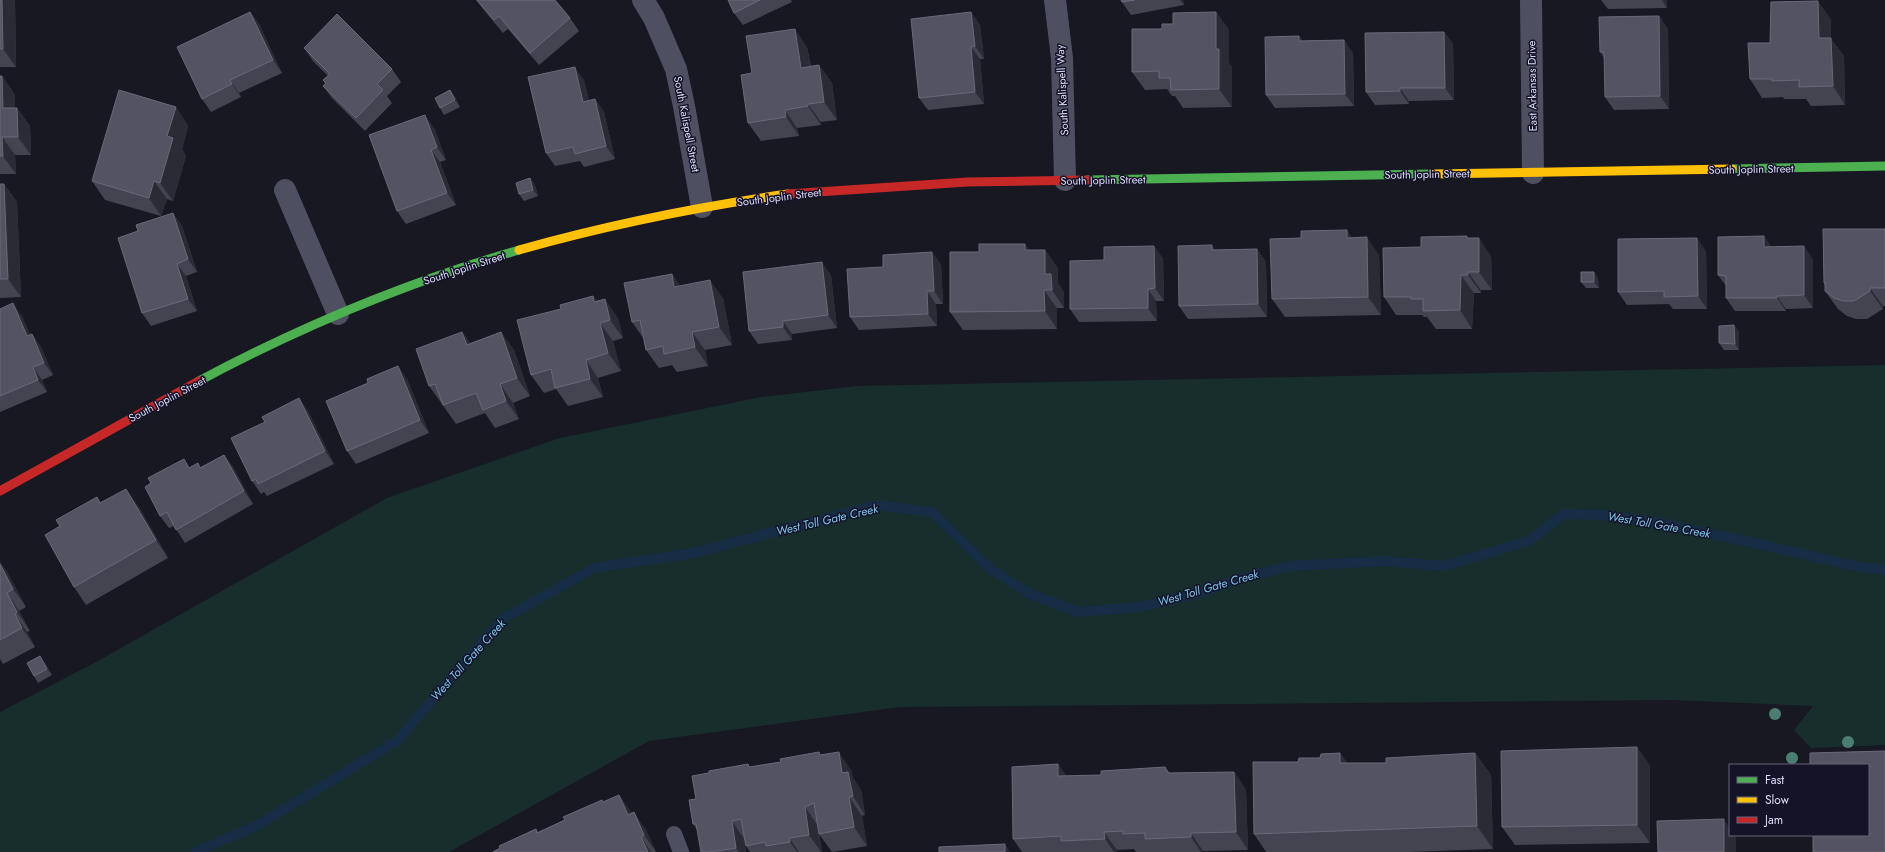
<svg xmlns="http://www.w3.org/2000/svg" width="1885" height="852" font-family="Jost,sans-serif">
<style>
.green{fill:#172e2c}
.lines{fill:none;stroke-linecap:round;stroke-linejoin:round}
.stream{stroke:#162d45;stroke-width:10}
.lane{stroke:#4e5062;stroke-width:16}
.street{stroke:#4e5062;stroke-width:22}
.fast{stroke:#4caf50;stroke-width:9}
.slow{stroke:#ffc107;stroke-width:9}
.jam{stroke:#c62828;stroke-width:9}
.tree{fill:#4a7f70}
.wall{fill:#444350}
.shaded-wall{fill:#2b2b36}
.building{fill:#545362;stroke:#6a697a}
.labels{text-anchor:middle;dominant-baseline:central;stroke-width:3;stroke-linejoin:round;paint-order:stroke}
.street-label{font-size:11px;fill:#dedefb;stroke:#151327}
.water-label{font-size:12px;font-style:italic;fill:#78c5ee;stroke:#151327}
</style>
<rect width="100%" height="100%" fill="#181822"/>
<!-- green -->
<path class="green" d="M1885 365V745L1811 748 1794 730 1813 706 1672 700 900 707 649 741 449 852H0V712L96 662 387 498 560 438 761 397 857 386Z"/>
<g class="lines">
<!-- stream -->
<path class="stream" d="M196 852 258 825 397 741 501 620 594 568 694 553 878 505 932 512 989 568 1030 594 1079 612 1139 607 1197 594 1243 578 1291 566 1384 561 1444 566 1529 541 1564 514 1605 515 1655 522 1746 541 1855 566 1885 570"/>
<!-- lane -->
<path class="lane" d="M674 834 681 852"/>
<!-- street -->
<path class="street" d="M643 0 654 18 676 69 684 106 702 207
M1055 0 1062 58 1065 180
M1531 0 1533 173
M285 190 338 314"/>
<!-- fast -->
<path class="fast" d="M1732 169 1885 166
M1088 180 1432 174
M199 381C300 327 408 282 519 250"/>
<!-- slow -->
<path class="slow" d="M1432 174 1732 169
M519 250C608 225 697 207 788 194"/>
<!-- jam -->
<path class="jam" d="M788 194 967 182 1088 180
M0 491 199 381"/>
</g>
<!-- trees -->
<g class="tree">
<circle cx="1775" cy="714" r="6"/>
<circle cx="1848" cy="742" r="6"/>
<circle cx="1792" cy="758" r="6"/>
</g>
<!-- wall -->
<path class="wall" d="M0 0H15L16 67H0Z
M476 0H555L570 18 579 31 539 65 508 29 503 33 483 9Z
M728 0H791L792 2 743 25 734 13Z
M1121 0H1183L1184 5 1131 15 1122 2Z
M1601 0H1667V8L1608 9Z
M250 12 259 24 282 73 239 93 241 97 211 112 202 99Z
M971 12 980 25 984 59H980L984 104 928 110 919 98Z
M1216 12 1229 30V63L1232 67V107L1183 108 1175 96H1172L1167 89 1145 90 1132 72 1162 29 1173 24Z
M1659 16 1668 29 1669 109 1614 110 1605 97V59L1600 52Z
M1831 19V39L1844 56 1845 105 1811 106 1806 99H1784L1783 97 1762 98 1750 79 1770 43Z
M1444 32 1453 44 1454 100 1409 101V104L1375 105 1366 92Z
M1299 36 1303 41 1344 40 1353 53 1354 106 1275 108 1266 95Z
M807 47 811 66 819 65 832 83 837 120 821 122V125L797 128 799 136 761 141 748 123 752 73Z
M304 48 392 69 401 82 387 96 392 103 365 131 332 98 323 86 325 83 323 80 328 76 313 61Z
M0 76H2L15 95V108H17L30 126 31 155H15L16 174H0Z
M584 80 589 101 595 99 604 112 615 159 584 167 580 161 555 166 546 153Z
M450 90 455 97 460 107 444 115 440 108Z
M176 107 188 126 182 149 186 156 173 201 167 199 161 216 105 200 92 181Z
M434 128 446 160 440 162 456 205 406 224 397 211Z
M530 178 535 185 538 196 524 201 519 194Z
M0 184H4L17 202 21 297 0 298Z
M173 213 182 226 197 272 186 276 197 311 151 326 142 313 138 231Z
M1885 229V306H1883V309L1867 319H1856L1847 316 1838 309 1825 291V286L1824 283Z
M1352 238 1379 255 1381 315 1285 317 1272 299Z
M1469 238 1491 256 1492 290H1481V293H1474L1472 329H1436L1427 317H1424L1422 315H1396L1384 297Z
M1025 244 1029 250H1045L1058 268V283L1064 292V308H1057V329L963 330 950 312 979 252Z
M1154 246 1163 259 1164 301H1156L1157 321 1079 322 1070 309 1104 260Z
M1772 247 1813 259V308L1786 309V311H1735L1726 298V286L1718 275Z
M1257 249 1266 262 1267 317 1188 319 1179 306 1215 250Z
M1706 251 1707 309H1673L1669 304 1627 305 1618 292Z
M941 264 943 304H936L937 326 859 330 850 317 883 267Z
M1594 272 1598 279 1599 288H1586L1581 282Z
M672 274 680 286 723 298 732 345 705 350 708 366 677 372 672 365 659 368 646 350 644 339 632 322Z
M831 275 837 328 792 334V340L758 344 749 331Z
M593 296 597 301 618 318 623 338 613 341 621 371 598 378 603 397 568 406 556 389 544 393 531 375 561 309Z
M0 309 22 316 30 335 32 334 41 347 53 375 42 380 47 392 0 412Z
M1734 325 1739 332V350H1724L1719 343Z
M462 332 470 343 501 332 514 350 530 396 513 403 519 419 495 428 485 413 456 424 442 404 429 386Z
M407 379 429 433 356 464 347 451 368 383Z
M308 411 334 464 267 496 264 492 261 494 252 481Z
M224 455 233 467 253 504 185 543 174 526 169 528 160 516 190 467H201Z
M97 497 101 503 139 507 168 558 86 605 74 587 60 526Z
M0 562 7 572 26 607 19 611 30 631 27 632 35 647 3 664 0 659Z
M45 663 52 675 38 683 34 676Z
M1340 753 1347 763H1386L1475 753 1491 775 1493 849 1409 852H1266L1254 834 1298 762Z
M821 755 851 770 853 778 861 790 865 815 862 816 867 846 832 852 819 834 818 826 822 852H750L746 846 744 839 746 852H701L698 831 693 824 696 799 709 773 748 764 750 767Z
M1058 764 1066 776 1101 775 1165 767 1170 773 1234 772 1246 790 1248 850 1203 851V852H1136L1134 849 1117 850V852H1022L1013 839Z
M1650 765V843L1515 845 1502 827Z
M603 802 632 813 646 830 656 852H493L536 829 538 832Z"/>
<!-- shaded-wall -->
<path class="shaded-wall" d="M2 0H15L16 67 3 49Z
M1180 0H1183L1184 5Z
M1662 0H1667V8Z
M1818 1 1831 19V39L1844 56 1845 105 1833 86 1819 38Z
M250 12 259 24 282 73 273 60Z
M971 12 980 25 984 59 975 46Z
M1216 12 1229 30V63L1232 67V107L1219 89 1216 49Z
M1659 16 1668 29 1669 109 1660 96Z
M795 29 807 47 814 86 801 68Z
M1444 32 1453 44 1454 100 1445 88Z
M1299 36 1308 49 1299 41Z
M1344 40 1353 53 1354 106 1345 94Z
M971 47 980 59 984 104 975 92Z
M819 65 832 83 837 120 824 102Z
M575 67 584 80 592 115 583 102Z
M2 76 15 95V126L3 108Z
M230 80 239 93 241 97 232 84Z
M1400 88 1409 101V104L1400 91Z
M450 90 455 97 460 107 455 100Z
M595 99 604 112 615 159 606 146Z
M808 104 821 122V125L808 106Z
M176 107 188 126 182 149 186 156 173 201 160 183 167 136Z
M17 108 30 126 31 155 18 137Z
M785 110 797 128 799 136 786 117Z
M425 115 434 128 446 160 437 147Z
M2 137 15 155 16 174 3 156Z
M431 150 440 162 456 205 447 193Z
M530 178 535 185 538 196 533 190Z
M154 181 167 199 161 216 149 198Z
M4 184 17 202 21 297 8 279Z
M173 213 182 226 197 272 188 259Z
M1347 230 1359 248 1347 238Z
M1467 236 1479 253V238L1491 256 1492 290 1479 272 1467 238Z
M1764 236 1773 249 1764 247Z
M1367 237 1379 255 1381 315 1368 297Z
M1697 238 1706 251 1707 309 1698 296Z
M1025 244 1038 262 1025 250Z
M1212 245 1221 258 1212 250Z
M1154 246 1163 259 1164 301 1155 288Z
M1804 246 1813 259V308L1804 295Z
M1257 249 1266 262 1267 317 1258 304Z
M1045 250 1058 268V283L1064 292V308L1052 290 1045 274Z
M932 252 941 264 943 304 934 291Z
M822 262 831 275 837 328 828 315Z
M177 264 186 276 197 311 188 299Z
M1468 272 1481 290V293L1468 275Z
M1594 272 1598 279 1599 288 1594 282Z
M672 274 684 292 674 287Z
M1461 275 1474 293 1472 329 1460 310Z
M710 280 723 298 732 345 719 327Z
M1870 288 1883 306V309L1870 291Z
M1148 289 1156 301 1157 321 1148 308Z
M1044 290 1057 308V329L1045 311Z
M927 291 936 304 937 326 928 314Z
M593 296 606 314 594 302Z
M1777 296 1786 309V311L1777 298Z
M605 299 618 318 623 338 610 320Z
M13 303 22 316 36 349 27 336Z
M783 321 792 334V340L783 327Z
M600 323 613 341 621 371 608 353Z
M1734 325 1739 332V350L1735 344Z
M462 332 475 350 467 345Z
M501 332 514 350 530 396 517 378Z
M692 332 705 350 708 366 695 347Z
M32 334 41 347 53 375 44 363Z
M586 360 598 378 603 397 590 379Z
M398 366 407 379 429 433 420 420Z
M33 367 42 380 47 392 38 380Z
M500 384 513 403 519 419 506 401Z
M299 398 308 411 334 464 325 451Z
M224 455 233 467 253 504 244 491Z
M126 489 139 507 168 558 156 540Z
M0 562 7 572 26 607 13 589 0 564Z
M7 593 19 611 30 631 17 612Z
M15 614 27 632 35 647 22 628Z
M40 656 45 663 52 675 47 669Z
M1637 747 1650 765V843L1637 825Z
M839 752 851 770 853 778 861 790 865 815 853 796 842 773Z
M1340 753 1355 776 1340 763Z
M1475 753 1491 775 1493 849 1477 826Z
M1058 764 1070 783 1058 776Z
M1234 772 1246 790 1248 850 1236 832Z
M619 795 632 813 628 815Z
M849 797 862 816 867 846 854 827Z
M805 807 818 826 822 852H821L809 835Z
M634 812 646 830 656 852 644 835Z
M1724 819 1730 829V835H1734L1736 838V852H1724Z
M732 821 744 839 746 852H739L736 848Z
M1104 832 1117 850V852H1114L1105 839Z
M1191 833 1203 851V852H1201L1191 837Z
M641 837 651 852H648Z
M789 838 799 852H797L790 842Z
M1005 844 1010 852H1005Z"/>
<!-- building -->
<path class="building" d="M0 0H2L3 49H0Z
M477 0H555L570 18 530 53 499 16 494 20Z
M728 0H760L734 13Z
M1121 0H1135L1122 2Z
M1818 1 1819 38H1831L1833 86 1799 87V80L1772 81V79H1750L1748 43H1770L1771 2Z
M250 12 273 60 230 80 232 84 202 99 177 47Z
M971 12 975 46 971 47 975 92 919 98 911 19Z
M1216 12V49H1219V89L1171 90 1170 78H1159V71L1132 72V29H1162V24H1173V13Z
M337 14 392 69 377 84 383 90 356 118 323 86 326 83 323 80 330 74 304 48Z
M1659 16 1660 96 1605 97 1604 52H1600L1599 17Z
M795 29 801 68 819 65 824 102 808 104V106L785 110 786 117 748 123 741 75 752 73 746 36Z
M1444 32 1445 88H1400V91L1366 92 1365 33Z
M1299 36V41L1344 40 1345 94 1266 95 1265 37Z
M575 67 583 102 595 99 606 146 575 154 573 147 546 153 528 77Z
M0 76H2L3 108H17L18 137H2L3 156H0Z
M119 90 176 107 167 136 173 138 160 183 154 181 149 198 92 181Z
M450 90 455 100 440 108 435 98Z
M425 115 437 147 431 150 447 193 397 211 369 135Z
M530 178 533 190 519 194 516 183Z
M0 184H4L8 279H0Z
M173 213 188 259 177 264 188 299 142 313 118 238 138 231 136 225Z
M1823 229H1885V288H1870V291L1854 301H1843L1834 298 1825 291V283H1824Z
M1347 230V238L1367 237 1368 297 1272 299 1270 239 1301 238V231Z
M1467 236V238H1479V272H1468V275H1461L1460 310 1423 311V299H1411V297H1384L1383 248 1421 247V237Z
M1764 236V247L1804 246V295L1777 296V298H1726V276L1718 275V237Z
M1697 238 1698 296 1664 297V291L1618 292V239Z
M979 244H1025V250H1045V274H1051L1052 290H1044L1045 311 950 312V252H979Z
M1212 245V250L1257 249 1258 304 1179 306 1178 246Z
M1154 246 1155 288 1148 289V308L1070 309V261L1104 260V247Z
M932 252 934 291H927L928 314 850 317 847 269 883 267V255Z
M822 262 828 315 783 321V327L749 331 743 272Z
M1581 272H1594V282H1581Z
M672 274 674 287 710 280 719 327 692 332 695 347 664 354 663 346 646 350 640 320 632 322 624 283Z
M593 296 594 302 605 299 610 320 600 323 608 353 586 360 590 379 555 388 551 369 531 375 517 320 561 309 560 305Z
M13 303 27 336 32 334 44 363 33 367 38 380 0 396V309Z
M1734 325 1735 344 1719 343V326Z
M462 332 467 345 501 332 517 378 500 384 506 401 483 410 476 393 443 405 435 384 429 386 416 349Z
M398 366 420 420 347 451 326 401 368 383 367 379Z
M299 398 325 451 258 484 256 479 252 481 231 438 265 422 262 417Z
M224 455 244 491 176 530 167 512 160 516 145 487 151 483 148 478 184 459 189 468 198 463 200 468Z
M126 489 156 540 74 587 45 535 60 526 56 520 97 497 100 503Z
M0 564 13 589 7 593 17 612 15 614 22 628 0 640Z
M40 656 47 669 34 676 27 663Z
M1637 747V825L1502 827 1501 751Z
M1885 751V852H1813V835H1868V765H1810V753Z
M819 752 820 755 839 752 842 773 848 772 853 796 849 797 854 827 819 834 814 803 805 807 809 835 789 838 790 842 766 846 765 842 746 846 741 819 732 821 736 848 710 852H701L696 824H693L689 800 696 799 692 776 709 773V771L748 764 749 767 781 762 780 759Z
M1340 753V763H1386V758L1475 753 1477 826 1254 834 1253 762H1298L1299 758H1320L1321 754Z
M1058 764V776L1101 775V771L1165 767 1168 773 1234 772 1236 832 1191 833V837L1145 839V833L1123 834V831L1104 832 1105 839 1061 841V836L1013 839 1012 767Z
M619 795 628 815 634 812 644 835 641 837 648 852H493L500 848 499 846 536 829 537 833 565 820 563 817 602 800 603 802Z
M1724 819V852H1658L1657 821Z
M1005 844V852H939V847Z"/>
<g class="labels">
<!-- street labels -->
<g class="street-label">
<text transform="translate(1532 86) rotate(-91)">East Arkansas Drive</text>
<text transform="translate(1062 90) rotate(-93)">South Kalispell Way</text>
<text transform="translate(687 124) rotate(79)">South Kalispell Street</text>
<text transform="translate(1751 169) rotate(-1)">South Joplin Street</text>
<text transform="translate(1427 174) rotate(-1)">South Joplin Street</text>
<text transform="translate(1103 180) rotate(-1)">South Joplin Street</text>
<text transform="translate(779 197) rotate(-7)">South Joplin Street</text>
<text transform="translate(464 268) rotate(-18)">South Joplin Street</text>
<text transform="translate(167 399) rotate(-28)">South Joplin Street</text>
</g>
<!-- water labels -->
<g class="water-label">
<text transform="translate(827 520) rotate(-13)">West Toll Gate Creek</text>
<text transform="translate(1659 525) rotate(10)">West Toll Gate Creek</text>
<text transform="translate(1208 588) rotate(-16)">West Toll Gate Creek</text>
<text transform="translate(468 660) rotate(-48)">West Toll Gate Creek</text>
</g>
</g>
<!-- legend -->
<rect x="1729" y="764" width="140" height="72" fill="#151327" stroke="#65647c"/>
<rect x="1737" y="777" width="20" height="6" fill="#4caf50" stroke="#65647c"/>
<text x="1765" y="784" font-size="12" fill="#dedefb">Fast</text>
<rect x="1737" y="797" width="20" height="6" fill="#ffc107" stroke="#65647c"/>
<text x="1765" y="804" font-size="12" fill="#dedefb">Slow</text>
<rect x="1737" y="817" width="20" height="6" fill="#c62828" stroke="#65647c"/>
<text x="1765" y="824" font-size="12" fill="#dedefb">Jam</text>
</svg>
